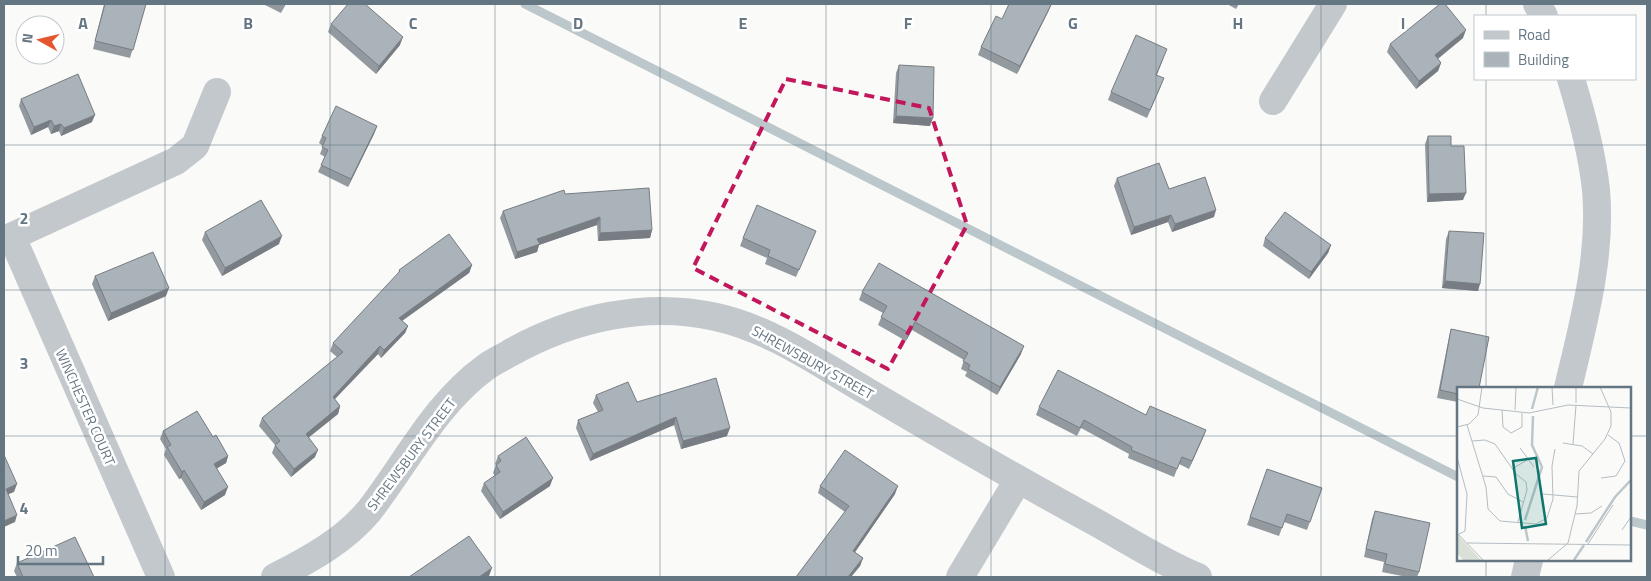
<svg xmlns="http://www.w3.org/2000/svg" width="1651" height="581" font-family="'Titillium Web',sans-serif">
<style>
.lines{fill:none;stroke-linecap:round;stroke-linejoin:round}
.stream{stroke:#bbc7cb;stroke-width:9}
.street{stroke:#c3c8cc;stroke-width:28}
.wall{fill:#929a9f}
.shaded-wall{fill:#777d82}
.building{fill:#aab3b9;stroke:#777d82}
.marked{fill:none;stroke:#c2185b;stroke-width:4;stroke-dasharray:10 6;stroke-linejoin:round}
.grid{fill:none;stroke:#657683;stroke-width:1;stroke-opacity:0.55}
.labels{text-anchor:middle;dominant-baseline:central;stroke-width:5;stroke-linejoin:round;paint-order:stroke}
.street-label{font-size:14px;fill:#657683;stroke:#fff}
.inset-river{fill:none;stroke:#bbc7cb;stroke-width:2.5}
.inset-road{fill:none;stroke:#b5bdc2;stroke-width:1}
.view{fill:#0f766e;fill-opacity:0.15;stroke:#0f766e;stroke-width:2.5}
.inset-edge{fill:none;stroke:#657683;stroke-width:2.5}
.grid-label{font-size:16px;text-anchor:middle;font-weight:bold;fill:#657683;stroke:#fff;stroke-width:5;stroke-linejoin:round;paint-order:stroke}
</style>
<rect width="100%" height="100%" fill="#fafaf8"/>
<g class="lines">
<!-- stream -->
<path class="stream" d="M525 4 1458 477
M1630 521 1647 525"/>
<!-- street -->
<path class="street" d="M1537 4 1544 16
M1273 101 1333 4
M12 237 161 577
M4 240 176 161 195 146 217 92
M1568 388C1583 324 1602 257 1596 190 1592 152 1582 115 1571 79
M275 577C309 560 345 540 369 511 407 462 435 404 486 367 494 361 502 358 510 353 572 318 646 301 716 317 771 329 820 364 868 392 944 437 1020 481 1097 523 1129 541 1165 564 1198 577
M960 577 1018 480
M1525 577 1529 560"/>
</g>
<!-- wall -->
<path class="wall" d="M104 4H146L130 58 93 49Z
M263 4H286L281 13Z
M1227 4H1239L1236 9Z
M1051 5 1048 12 1017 74 978 55 981 47 1002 19Z
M331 24 400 45 376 74 328 32Z
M1463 38 1438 59 1441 63 1438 71 1416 89 1387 52 1390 44Z
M1164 57 1157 75 1161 86 1147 118 1108 100 1111 92Z
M899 65 930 126 893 123 896 73Z
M21 99 92 122 61 136 59 131 51 134 48 127 31 135 19 106Z
M377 126 374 134 348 187 318 172 325 157 320 154 323 146 319 143 322 136Z
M1428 136 1451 146 1463 200 1427 202 1425 144Z
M1117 178 1169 189 1214 217 1172 232 1168 222 1131 235 1114 186Z
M565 194 652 230 650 238 598 241 597 225 539 245 537 252 515 259 500 218 503 211Z
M1449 231 1478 291 1442 288 1446 239Z
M205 232 279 244 222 276 202 240Z
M743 238H813L796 277 765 264 767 258 740 246Z
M1265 238 1331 245 1328 253 1309 279 1263 246Z
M472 265 469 273 402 321 408 326 405 333 381 358 378 354 335 399 340 406 338 414 309 437 315 457 291 477 272 453 275 445 259 426 262 418 337 357 330 351 333 343 398 275 399 270Z
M95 276 166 296 108 321 92 284Z
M862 292 1021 354 997 395 965 376 967 372 961 369 964 360 912 330 906 341 878 325 883 313 859 300Z
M1451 329 1458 388V402L1437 398 1449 337Z
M596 395 637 402 727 436 681 449 674 425 590 461 576 428 578 420 598 412 593 403Z
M1039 407 1146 415 1206 430 1189 469 1179 464 1174 477 1128 458 1129 454 1081 428 1077 436 1036 415Z
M163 431 213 437 228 456 226 463 217 468 225 495 201 510 181 478 179 479 164 455 166 449 160 439Z
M498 456 550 486 500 519 481 491 484 483 495 476 493 473 496 465 495 464Z
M1267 469 1322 488 1307 530 1284 522 1279 536 1247 525Z
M820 486 895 494 855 552 863 558 860 566 851 577H796L845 512 818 493Z
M1375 511 1419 572 1417 577H1407L1382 572 1384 562 1364 557 1372 519Z
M17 563 94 577H17L14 571Z"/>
<!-- shaded-wall -->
<path class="shaded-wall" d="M1051 5 1048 12 1017 74 1020 66Z
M1466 30 1463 38 1432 63 1435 55Z
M403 37 400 45 376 74 379 66Z
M1441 63 1438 71 1416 89 1419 81Z
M95 115 92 122 61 136 64 128Z
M896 116 933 118 930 126 893 123Z
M51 120 48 127 31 135 34 127Z
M61 124 59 131 51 134 54 126Z
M377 126 374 134 348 187 351 179Z
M1466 193 1463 200 1427 202 1429 194Z
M1216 210 1214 217 1172 232 1175 224Z
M1171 215 1168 222 1131 235 1134 227Z
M600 217 597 225 539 245 537 252 515 259 517 252 537 239Z
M652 230 650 238 598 241 600 233Z
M282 236 279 244 222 276 225 268Z
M1331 245 1328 253 1309 279 1311 272Z
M472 265 469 273 396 325 399 318Z
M1445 281 1480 284 1478 291 1442 288Z
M169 288 166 296 108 321 111 313Z
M915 322 912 330 906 341 909 333Z
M408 326 405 333 381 358 384 350Z
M380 346 378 354 330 404 333 397Z
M1024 346 1021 354 997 395 1000 387Z
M340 406 338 414 303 442 306 434Z
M676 417 674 425 590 461 593 454Z
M730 428 727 436 681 449 683 441Z
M1206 430 1203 438 1189 469 1192 461Z
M318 450 315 457 291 477 294 469Z
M228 456 226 463 211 472 214 464Z
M184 470 181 478 179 479 182 472Z
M553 478 550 486 500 519 503 512Z
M17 484 14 492 4 496 6 489Z
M898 486 895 494 851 558 853 551Z
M228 487 225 495 201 510 204 502Z
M17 515 15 522 4 527V521Z
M863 558 860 566 851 577H848Z
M492 568 489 576 487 577H479Z"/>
<!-- building -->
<path class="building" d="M105 4H146L133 50 95 41Z
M348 4H365L403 37 379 66 331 24Z
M1009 4H1049L1051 5 1020 66 981 47 996 16 1002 19Z
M1440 4H1445L1466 30 1435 55 1441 63 1419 81 1390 44Z
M1136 35 1167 49 1156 75 1164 78 1150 110 1111 92Z
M899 65 934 67 933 118 896 116Z
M78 74 95 115 64 128 61 124 54 126 51 120 34 127 21 99Z
M336 106 377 126 351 179 321 165 328 150 322 147 326 138 322 136Z
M1428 136H1451V146H1464L1466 193 1429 194Z
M1159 163 1169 189 1205 177 1216 210 1175 224 1171 215 1134 227 1117 178Z
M649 188 652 230 600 233V217L537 239 540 244 517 252 503 211 564 190 565 194Z
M261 200 282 236 225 268 205 232Z
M757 205 816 231 799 270 768 256 770 250 743 238Z
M1285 212 1331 245 1311 272 1265 238Z
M1449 231 1484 233 1480 284 1445 281Z
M449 234 472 265 399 318 408 326 384 350 380 346 333 397 340 406 306 434 318 450 294 469 275 445 280 441 262 418 343 352 333 343 400 271 399 270Z
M153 252 169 288 111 313 95 276Z
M879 263 1024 346 1000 387 968 369 970 365 963 361 968 353 915 322 909 333 881 317 887 306 862 292Z
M1451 329 1489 337 1479 388H1458V394L1440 390Z
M1058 370 1146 415 1150 406 1206 430 1192 461 1182 457 1177 469 1131 450 1132 447 1084 420 1080 428 1039 407Z
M716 378 730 428 683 441 676 417 593 454 578 420 603 410 596 395 628 382 637 402Z
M197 411 213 437 216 435 228 456 214 464 228 487 204 502 184 470 182 472 167 447 171 445 163 431Z
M526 437 553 478 503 512 484 483 500 472 496 465 501 461 498 456Z
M845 450 898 486 853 551 863 558 848 577H796L849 506 820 486Z
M4 455 17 484 6 489 17 515 4 521Z
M1267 469 1322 488 1310 522 1287 514 1282 528 1250 517Z
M1375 511 1430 523 1419 572 1385 564 1387 554 1366 549Z
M469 536 492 568 479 577H409Z
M75 537 94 577H23L17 563Z"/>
<!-- marked area -->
<path class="marked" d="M786 79 929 108 967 225 888 369 693 268Z"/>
<!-- grid -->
<path class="grid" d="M165 4V577M330 4V577M495 4V577M660 4V577M826 4V577M991 4V577M1156 4V577M1321 4V577M1486 4V16M1486 79V388M4 145H1647M4 290H1647M4 436H1458M1630 436H1647M1486 560V577"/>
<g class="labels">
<!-- street labels -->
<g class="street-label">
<text transform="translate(813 362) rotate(29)">SHREWSBURY STREET</text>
<text transform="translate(86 407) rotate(66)">WINCHESTER COURT</text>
<text transform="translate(411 454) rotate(-53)">SHREWSBURY STREET</text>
</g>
</g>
<!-- overview -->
<g transform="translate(1457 387)">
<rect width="174" height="174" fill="#fafaf8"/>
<path d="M0 147 24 173H6L0 166Z" fill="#dadfd7"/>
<path class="inset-river" d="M75 22 81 0M68 133 85 80 75 58 76 29M68 139 71 154M129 155 158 110 174 93M117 173 127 158"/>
<path class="inset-road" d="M95 0 96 18M0 12 26 21 72 26 111 18 174 21M119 16V0M45 23 46 40 54 46 65 40V26M58 23 59 0M10 38 29 100 31 122 43 134 79 137 90 131 96 112 95 79 98 62M0 40 12 37 21 28 25 0M15 54 28 53 38 57 59 87 69 95 70 103 61 135M106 56 125 59 136 67M116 57 119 18M63 61 77 80M0 70 10 107 8 144 2 147M55 82 70 73M26 89 39 90 51 107 66 115M144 91 159 89 168 74 162 56 151 48M86 107 120 110M118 127 134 126 145 119M165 143 174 130M0 146 26 173M10 156 174 158M131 157 156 118M91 173 111 156 120 119 122 84 148 52 154 39V25L143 0"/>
<path class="view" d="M79 71 89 137 65 141 56 74Z"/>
<rect width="174" height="174" class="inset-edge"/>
</g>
<g class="grid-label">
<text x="83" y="29">A</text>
<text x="248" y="29">B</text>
<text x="413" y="29">C</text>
<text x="578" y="29">D</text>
<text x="743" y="29">E</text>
<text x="908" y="29">F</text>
<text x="1073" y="29">G</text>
<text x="1238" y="29">H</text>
<text x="1403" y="29">I</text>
<text x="24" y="224">2</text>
<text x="24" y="369">3</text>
<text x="24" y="514">4</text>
</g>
<!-- border -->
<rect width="1651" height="581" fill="none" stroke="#657683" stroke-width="10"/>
<!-- legend -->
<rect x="1474" y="15" width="162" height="65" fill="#ffffff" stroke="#c1c8cd"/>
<rect x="1484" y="31" width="25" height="8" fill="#c3c8cc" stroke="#c1c8cd"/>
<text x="1518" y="40" font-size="15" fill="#657683">Road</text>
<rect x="1484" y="52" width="25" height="15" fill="#aab3b9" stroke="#c1c8cd"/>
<text x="1518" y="65" font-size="15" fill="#657683">Building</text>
<!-- north arrow -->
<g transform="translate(40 40) rotate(278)"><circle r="24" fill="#ffffff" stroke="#c1c8cd"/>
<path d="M0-4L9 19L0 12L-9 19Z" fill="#e4572e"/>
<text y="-8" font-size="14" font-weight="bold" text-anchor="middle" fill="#657683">N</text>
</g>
<!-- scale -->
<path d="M18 556v8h85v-8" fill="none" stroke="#657683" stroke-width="2.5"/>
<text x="25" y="556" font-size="15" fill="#657683" stroke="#ffffff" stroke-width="4" paint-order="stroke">20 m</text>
</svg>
